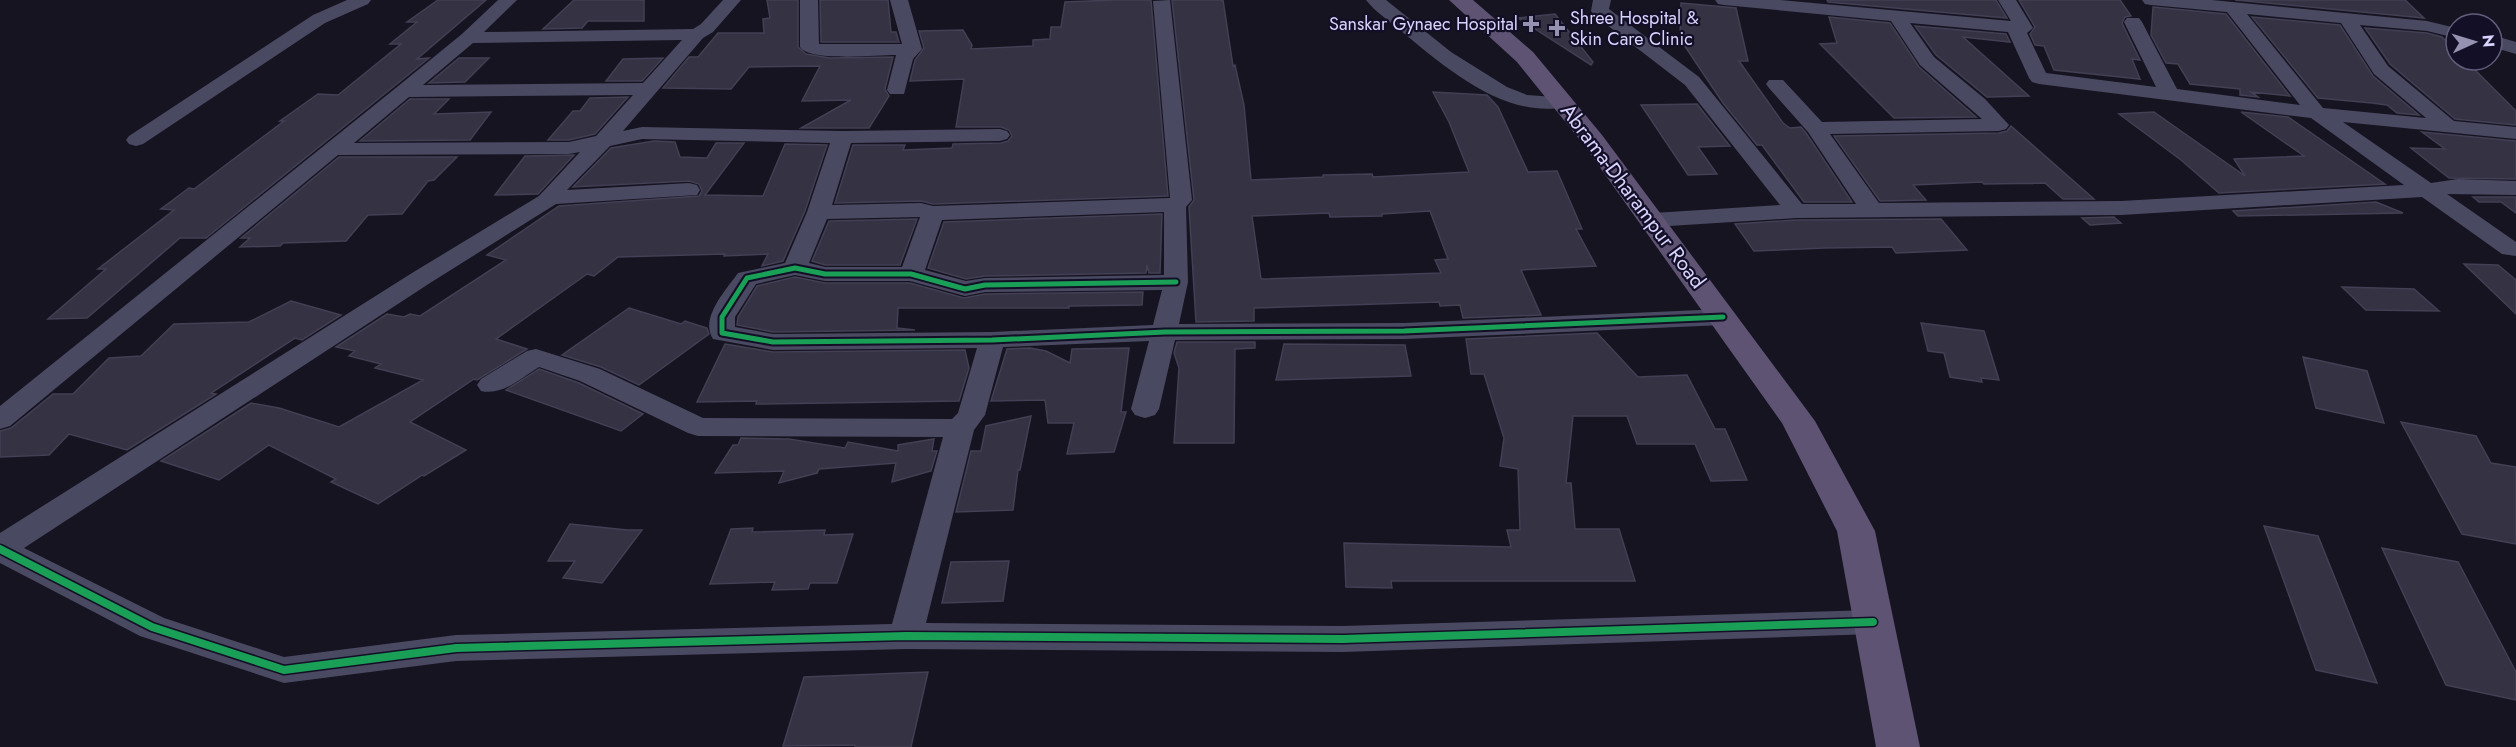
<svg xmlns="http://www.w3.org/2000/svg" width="2516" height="747" font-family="Jost,sans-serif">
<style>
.building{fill:#343243;stroke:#433f54;stroke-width:1.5;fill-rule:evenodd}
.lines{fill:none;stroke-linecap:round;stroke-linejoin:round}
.minor{fill:#4a4962;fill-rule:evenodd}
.primary{fill:#5e5373;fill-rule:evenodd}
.cycleway-far1-casing{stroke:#130f26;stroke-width:9}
.cycleway-casing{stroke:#130f26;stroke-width:11}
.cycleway-far1{stroke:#1a9f57;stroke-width:5}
.cycleway{stroke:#1a9f57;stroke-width:8}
.poi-dot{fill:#9591b1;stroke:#130f26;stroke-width:2}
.labels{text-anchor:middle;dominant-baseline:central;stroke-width:4.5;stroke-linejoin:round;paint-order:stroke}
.far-poi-label{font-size:18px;fill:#d9d4ff;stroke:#130f26;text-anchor:start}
.street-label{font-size:21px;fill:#d9d4ff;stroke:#130f26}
</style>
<rect width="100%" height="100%" fill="#161421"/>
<!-- building -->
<path class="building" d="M438 0H486L417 59 429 58 206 238H180L87 318 48 319 106 269H98L174 210 161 209 189 188 194 189 284 121H280L318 94 338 95 401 44H390L417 22H407Z
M574 0H644V21H588L582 28 543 29Z
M767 0H798V47L806 54 830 58 893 57 885 89 889 96 869 128H801L851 100 802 101 820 66 749 67 731 89 663 88 689 57H698L718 33H764L763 19 770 18Z
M820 0H888L891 32H896L899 42H821Z
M1113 0H1151L1168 196 933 204 921 201 835 203 853 145H905L903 150 952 148 953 144 1001 143 1008 141 1012 136 1009 130 1001 127H956L964 79 910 81 915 60 924 48 919 31 963 30 972 45 971 49 1033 46V40L1050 39 1051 27H1061L1065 2Z
M1172 0H1223L1233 66 1235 65 1244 105 1251 180 1323 177V175L1372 174 1373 177 1469 172 1449 122 1433 92 1487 95 1498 107 1528 172 1557 171 1582 229H1576L1596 266 1521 270 1541 315 1463 318 1460 305 1440 306 1439 302 1254 308V321L1196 322 1189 207 1194 200ZM1430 211 1448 259 1435 260 1441 273 1261 279 1252 216 1329 213 1330 217 1382 216V214Z
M1827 0H1996L2007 18 1828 2Z
M2019 0H2120L2131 16 2125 17 2122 23 2140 60 2132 59 2140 79 2054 70 2044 46 2035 45 2030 34 2035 27Z
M2235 0H2405L2424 18Z
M1681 3 1736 8 1748 61H1739L1783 123 1790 128 1801 127 1806 133 1852 202H1804L1762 145H1757L1723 103 1680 39Z
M2153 7 2226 14 2290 96 2251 92 2258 97 2240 95V89L2190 84 2178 64 2166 63 2151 35Z
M1555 14 1593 62 1591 65 1518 18Z
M1829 17 1890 23 1919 67 1976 117 1894 118 1820 44 1837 43Z
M2252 17 2340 25 2373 76 2419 115 2397 113 2387 105 2372 103 2318 98Z
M1915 26 2006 34 2010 42 1963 37 2029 96 1987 97 1936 55Z
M2365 28 2427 33 2442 37 2456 51V60H2465L2516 111V125L2455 119 2390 64Z
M459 58H489L465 82 429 83Z
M663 58 642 81H606L623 59Z
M628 97 595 134 569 140H548L573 111H580L590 98Z
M410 99H449L434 114 491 112 470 140 360 141Z
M1697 104 1730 146 1698 147 1717 174 1688 175 1641 105Z
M2154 112 2245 176 2234 159 2304 156 2241 112 2288 117 2385 184 2219 193 2181 160 2119 114Z
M2011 126 2094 199H2063L2045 183 1984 184 1982 182 1913 185 1926 200 1880 201 1834 136 1999 133 2007 131Z
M2422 132 2516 141V179L2449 178 2411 148 2445 149Z
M654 141 675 142 680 157 707 158 716 143H744L705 195 763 196 785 144 827 145 805 211 783 261 762 266 768 254 724 256 725 254 618 257 594 276 587 274 496 339 527 349 477 380 474 379 410 422 466 450 424 476 422 475 378 504 331 482 336 479 269 445 219 480 161 461 251 403 279 408 339 427 423 380 375 368 381 364 349 356 355 351 336 347 387 314 404 317 410 314 420 316 506 260 487 255 559 206 699 196 702 191 699 184 689 181 573 187 611 148Z
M574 155 538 194 495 195 525 156Z
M339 157H457L434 180 428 181 402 214 368 215 346 241 283 243 280 246 240 247 250 238H241Z
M2473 197H2516V213L2501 202H2479Z
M2376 202 2403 213 2238 216 2233 211Z
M1162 214 1160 273H1149L1147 265 1146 273 985 276 966 279 928 268 944 222Z
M2114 217 2121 223 2090 225 2082 218Z
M917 219 900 265H825L812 261 829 221Z
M1941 219 1967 250 1896 253 1892 247 1825 248 1754 251 1735 224 1796 220Z
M2464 264 2498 265 2516 280V314Z
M795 277 825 283H910L964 298 985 294 1143 292 1142 305 1069 306V308H898L897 328 915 330 773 332 737 325 738 317 757 286Z
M2342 287 2414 289 2439 311 2366 310Z
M291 301 341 315 302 340 295 338 211 393 216 394 127 450 69 434 49 455 0 457V431L11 428 53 394H73L109 358 141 356 174 324 249 322Z
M629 308 681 324 685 321 707 328 709 334 639 385 601 367 562 355Z
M1921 323 1984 331 1999 380 1981 378 1982 382 1950 377 1944 353 1928 351Z
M1597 333 1638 377 1687 375 1715 429H1725L1747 480 1711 481 1695 444H1637L1627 416H1573L1566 483H1571L1575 529H1619L1635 581H1391L1392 588 1346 587 1344 543 1511 547 1507 530H1520L1518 469 1500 466 1504 438 1484 374H1471L1466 339Z
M1177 342H1255V348L1235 349 1234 443H1174L1179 368 1174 353Z
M725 344 773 352 965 350 969 368 959 401 756 404 757 401 697 402Z
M1284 344 1405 345 1411 376 1276 380Z
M1030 348 1046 351 1070 363 1072 349 1129 348 1121 412H1126L1114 452 1067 454 1074 423H1048L1045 400 991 401 1007 349Z
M2303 357 2367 371 2384 423 2316 408Z
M539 369 579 383 643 414 621 431 506 390Z
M1031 416 1020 470H1018L1013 510 956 512 971 451H981L986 426Z
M2401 422 2476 436 2491 463 2516 467V544L2462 534Z
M741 438 789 439 845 448 848 442 898 451V445L934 439 932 451H937L931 471 892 482 896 463 819 469 817 473 779 483 784 471 715 473 733 445H738Z
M570 524 627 530H642L602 583 563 578 575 561H548Z
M2264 526 2318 536 2377 683 2316 670Z
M753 528 752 532 825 530 824 535 853 534 837 583H810L808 589 772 590 775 582 710 584 731 529Z
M2382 548 2458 562 2516 672V700L2446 685Z
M1009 561 1003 601 942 603 951 562Z
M928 672 911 747H855V745L783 746 804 677Z"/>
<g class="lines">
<!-- minor -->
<path class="minor" d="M347 0H371L368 4 325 23 143 144 136 146 129 144 126 140 129 136 313 15Z
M498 0H517L484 32 693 29 701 24 723 0H741L713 32 703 38 623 131 642 127 842 131 1000 129 1007 131 1010 135 1007 139 1000 141 851 143 832 205 921 203 933 206 1170 198 1153 1 1170 0 1192 200 1186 207 1188 282 1179 324 1404 323 1723 309 1732 312 1736 317 1732 322 1723 325 1404 339 1175 340 1159 409 1155 415 1145 418 1135 415 1131 409 1149 341 1003 347 985 415 974 430 926 623 1343 626 1873 610 1885 613 1890 622 1885 631 1873 634 1343 652 906 649 456 661 284 683 140 636 0 563V533L412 273 539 196 580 152 569 154 338 155 10 426 0 429V406L397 87 462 34ZM682 40 643 83 423 85 473 43ZM633 95 596 136 569 142 354 143 409 97ZM642 139 830 143 807 212 785 263 738 273C727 289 699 318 713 339L773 350 977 348 958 413 952 419 703 418 600 369 536 349 527 351 481 379 477 385 481 391C503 396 521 378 539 367L580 381 688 433 698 436 943 437 892 624 456 635 284 657 164 618 24 548 430 283 556 204 697 195 700 190 697 185 689 183 567 190 610 146ZM1164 212V275L985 278 966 281 925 270 942 220ZM920 217 902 267H825L809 263 827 219ZM795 275 825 281H910L965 296 985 292 1162 290 1153 325 992 332 773 334 735 327V317L756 284Z
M800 0H818L819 44H902L890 0H908L922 49 913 59 904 94H890L887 90 896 55C877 55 810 62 800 47Z
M1366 0H1386L1451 52 1507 87 1527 95 1569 98 1572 102 1569 106C1507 122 1445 67 1401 31 1390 21 1375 12 1366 0Z
M1593 0H1611L1609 9 1699 77 1802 204H1856L1808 132 1769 88 1766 84 1769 80H1783L1822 122 1982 119 1920 65 1891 21 1724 5 1718 4 1715 0H1780L2011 21 1998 0H2016L2033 28 2027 33 2046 73 2156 87 2124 22 2127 18H2139L2142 22 2177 89 2300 105 2227 12 2151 5 2145 4 2142 0H2212L2427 21 2456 28V38L2427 31 2360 25 2388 66 2454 121 2516 127V139L2343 122 2431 183 2458 179 2516 181V195L2447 194 2516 242V256L2502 254 2422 197 2121 215 1796 218 1653 227 1645 225 1641 220 1645 215 1653 213 1780 205 1685 85 1594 15 1591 11ZM2247 14 2341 23 2374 74 2426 118 2323 108ZM1910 23 2008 32 2029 78 2032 82 2039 84 2311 118 2404 185 2121 201 1879 203 1830 134 1999 131 2006 129 2009 125 1985 99 1934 57Z
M2492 35 2516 42V54L2492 47Z"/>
<!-- primary -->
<path class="primary" d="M1449 0H1473L1533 52 1602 135 1815 421 1875 531 1920 747H1876L1837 531 1782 423 1584 145 1517 62Z"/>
<!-- cycleway-far1 casing -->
<g class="cycleway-far1-casing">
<path id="cycleway-far1" d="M1176 282 985 285 965 289 911 274H825L795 268 747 278 722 317V333L773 342 992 340 1165 332 1404 331 1723 317"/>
</g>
<!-- cycleway casing -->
<g class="cycleway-casing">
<path id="cycleway" d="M0 549 152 627 284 670 456 648 906 636 1343 639 1873 622"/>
</g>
<!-- cycleway-far1 -->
<use href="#cycleway-far1" class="cycleway-far1"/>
<!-- cycleway -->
<use href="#cycleway" class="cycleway"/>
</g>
<!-- markers -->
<g class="poi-dot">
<path d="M1528 15h6v6h6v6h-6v6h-6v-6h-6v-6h6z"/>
<path d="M1554 19h6v6h6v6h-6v6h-6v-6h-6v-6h6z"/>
</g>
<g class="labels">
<!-- far-poi labels -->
<g class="far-poi-label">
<text x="1570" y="18">Shree Hospital &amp;<tspan x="1570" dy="21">Skin Care Clinic</tspan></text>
<text x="1518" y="24" text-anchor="end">Sanskar Gynaec Hospital</text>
</g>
<!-- street labels -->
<g class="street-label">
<text transform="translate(1633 196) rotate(53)">Abrama-Dharampur Road</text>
</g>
</g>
<!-- north arrow -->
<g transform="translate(2474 42) rotate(86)"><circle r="28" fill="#130f26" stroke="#625e7d" stroke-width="1.5"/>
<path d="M0-4.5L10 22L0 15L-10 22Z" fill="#9591b1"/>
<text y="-9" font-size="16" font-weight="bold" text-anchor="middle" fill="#d9d4ff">N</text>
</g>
</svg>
